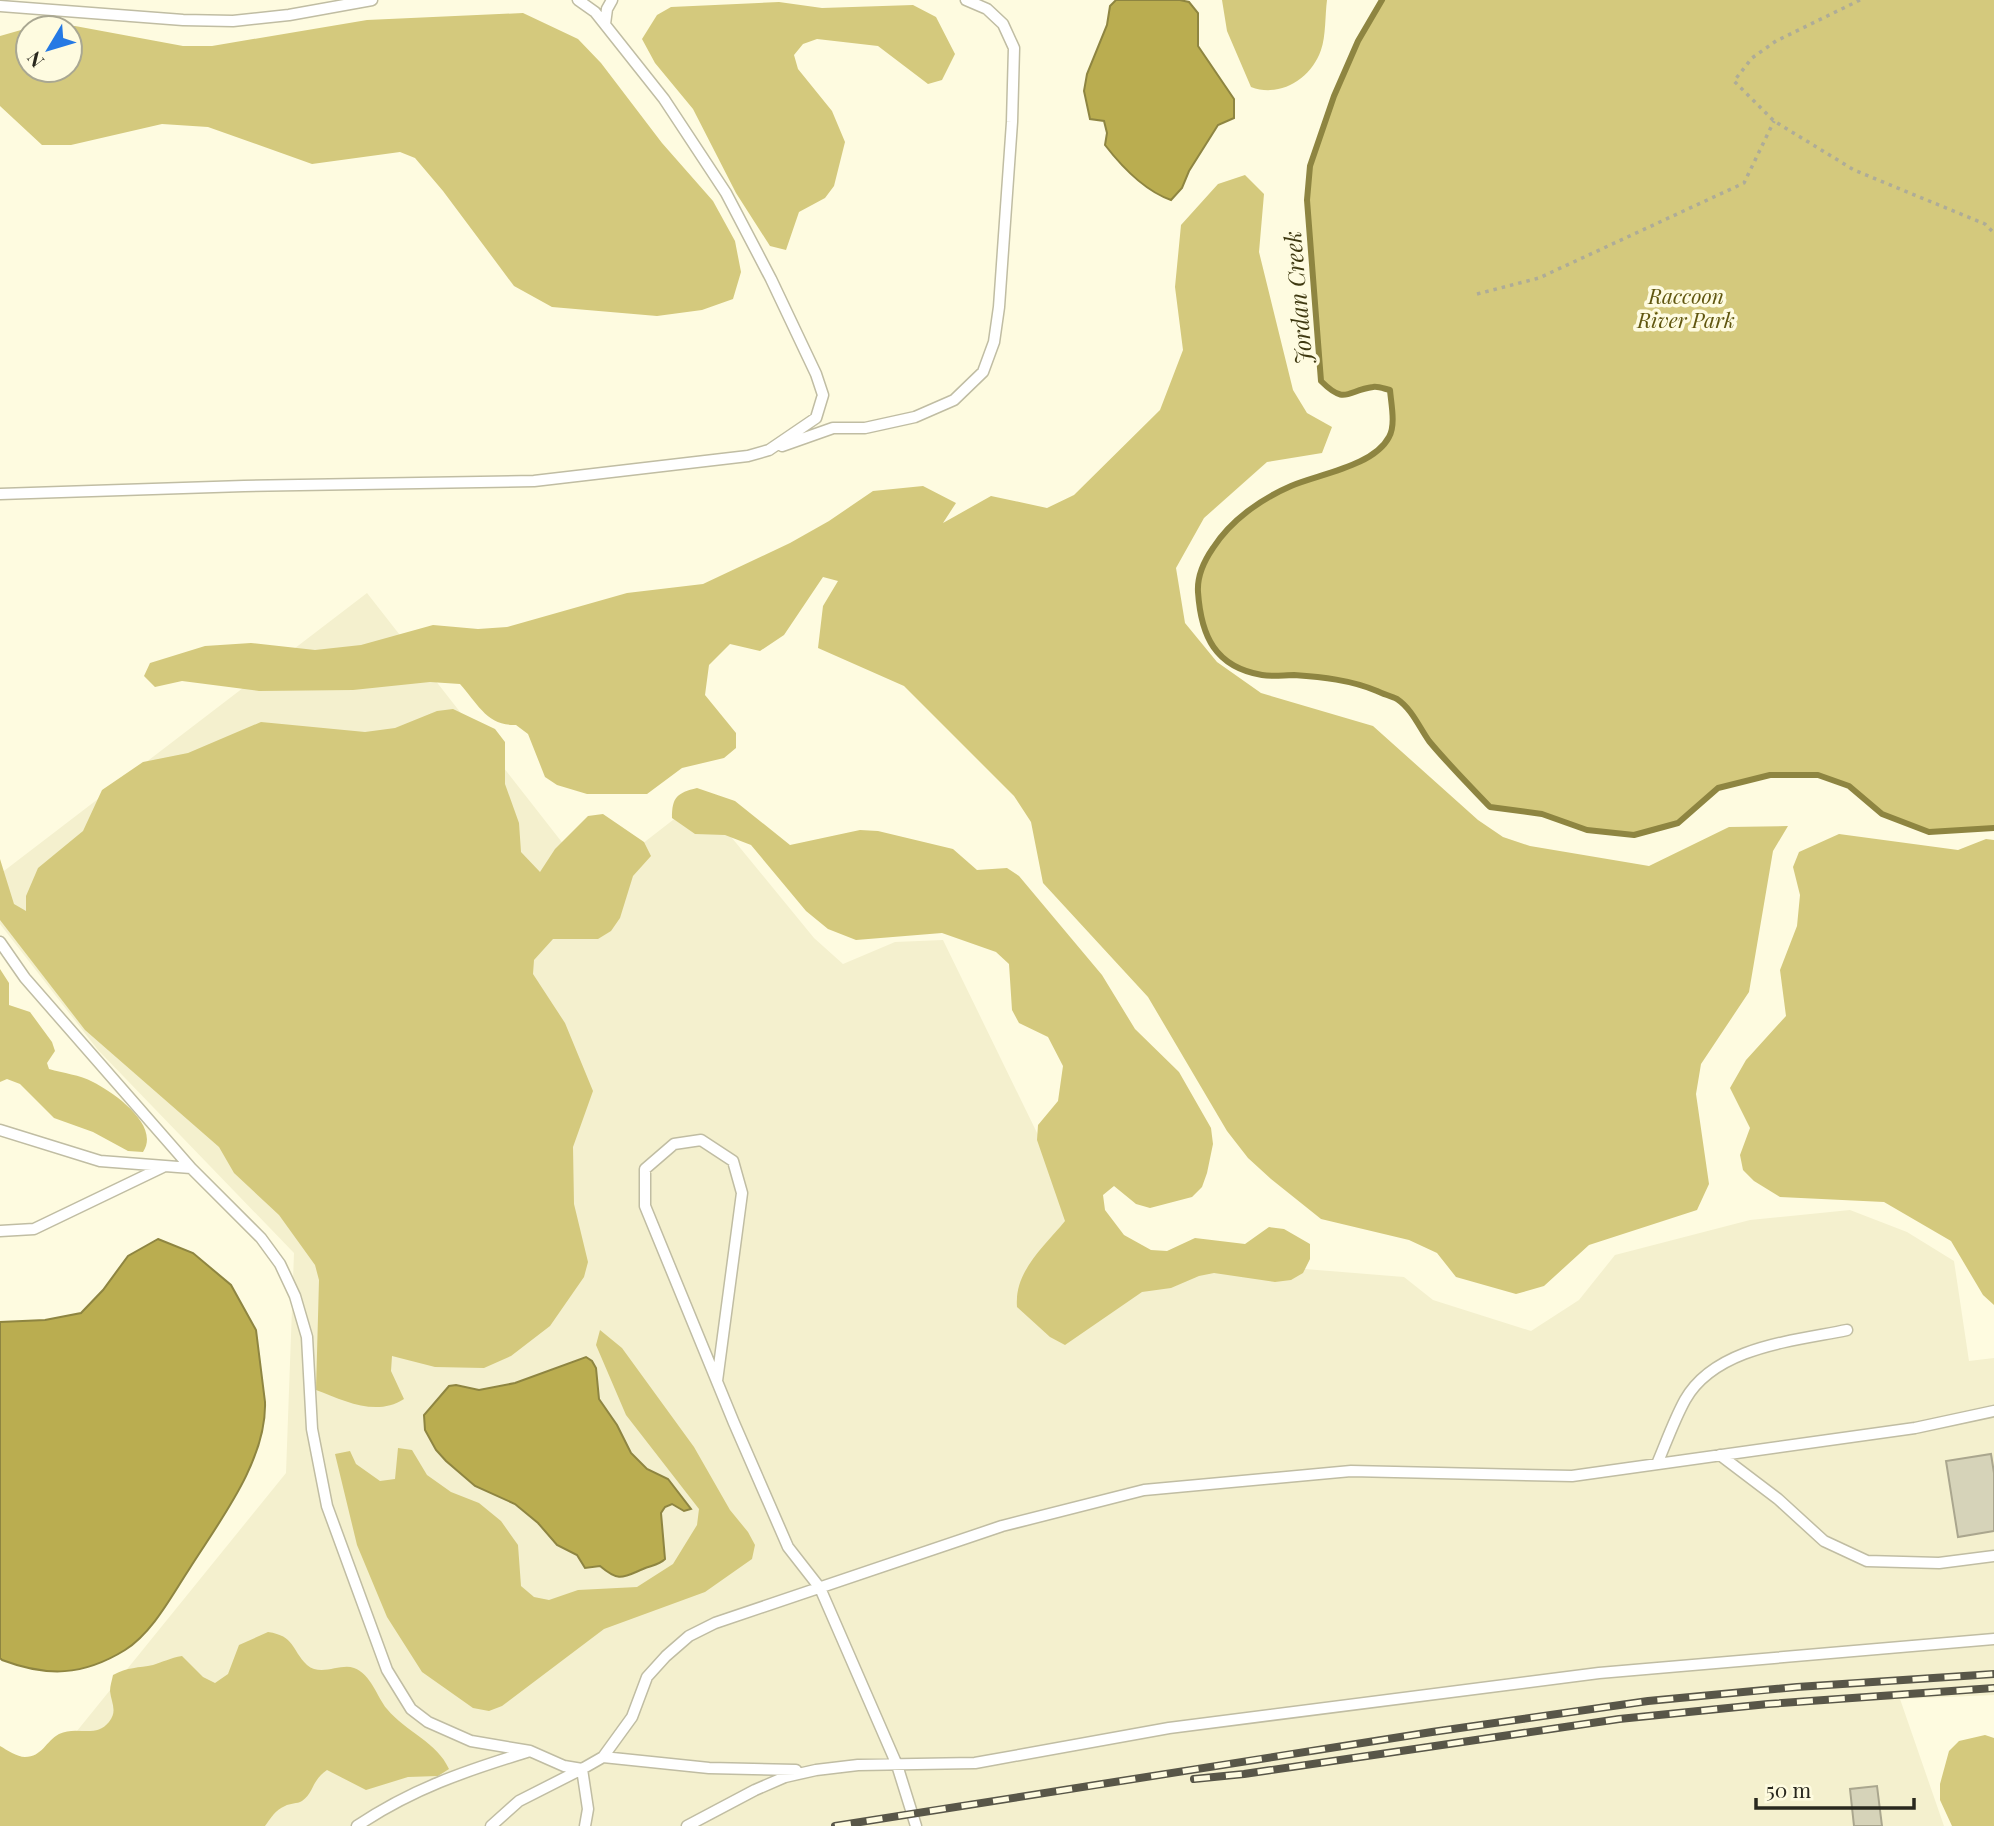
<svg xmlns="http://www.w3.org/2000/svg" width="1994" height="1826" font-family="'Playfair Display',serif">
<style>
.built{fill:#f4f0ce}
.green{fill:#d4c97d;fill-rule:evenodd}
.water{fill:#baad50;stroke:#8e8541;stroke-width:2}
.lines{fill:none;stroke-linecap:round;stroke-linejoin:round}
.stream{stroke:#8e8541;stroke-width:6}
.building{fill:#d6d3b9;stroke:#aaa68e;stroke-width:2}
.lane-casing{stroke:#c0bda3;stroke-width:13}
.path{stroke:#aeac98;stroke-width:3.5;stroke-dasharray:3.5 5;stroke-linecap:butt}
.lane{stroke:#fff;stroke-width:10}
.rail-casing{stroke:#585648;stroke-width:8}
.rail{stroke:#fefbe0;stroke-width:5;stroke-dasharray:16;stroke-linecap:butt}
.labels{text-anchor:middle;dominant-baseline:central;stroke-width:7;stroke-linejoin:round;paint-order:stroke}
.park-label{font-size:21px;font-style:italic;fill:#60560f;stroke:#fefbe0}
.water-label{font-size:23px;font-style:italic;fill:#3e3810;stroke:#fefbe0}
</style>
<rect width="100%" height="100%" fill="#fefbe0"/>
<!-- built -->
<path class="built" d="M367 593 593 882 700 799 814 938 843 964 895 942 943 940 1095 1252 1404 1277 1433 1300 1531 1331 1579 1300 1615 1255 1750 1220 1850 1210 1907 1232 1954 1261 1969 1361 1994 1358V1695L1900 1699 1944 1826H0L286 1473 294 1253 98 1050 0 924V874Z"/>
<!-- green -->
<path class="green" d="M1222 0H1327C1325 15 1326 36 1321 50 1311 79 1280 98 1251 87L1227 31Z
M1382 0H1994V828L1929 832 1882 814 1849 786 1818 775H1770L1718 788 1678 823 1634 835 1587 830 1542 814 1490 807C1470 786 1448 764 1429 741 1419 727 1412 709 1397 699 1391 695 1383 694 1377 691 1351 680 1322 677 1294 675 1284 675 1273 677 1262 675 1215 667 1201 636 1198 592 1197 576 1204 561 1213 548 1231 520 1262 499 1291 486 1319 474 1375 466 1389 437 1395 425 1391 403 1390 390 1385 389 1378 386 1373 387 1347 390 1345 406 1321 381L1307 200 1310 166 1334 96 1358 41Z
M779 2 822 8 913 5 936 17 955 54 942 80 928 84 878 46 817 39 803 44 794 55 798 69 832 111 845 142 834 186 825 198 799 212 786 250 770 246 736 193 693 109 655 63 642 39 657 15 671 7Z
M523 13 578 39 601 63 662 143 713 201 735 241 741 272 733 299 702 310 657 316 552 307 514 286 443 191 415 158 400 152 312 164 208 127 162 124 71 145H42L0 106V36L28 28 75 26 183 46H212L367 20ZM28 28H70V70H28Z
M1245 175 1264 194 1259 252 1293 390 1307 413 1332 427 1322 453 1267 462 1204 518 1176 568 1185 623 1217 662 1261 693 1373 726 1478 820 1503 837 1530 846 1649 866 1729 827 1788 826 1773 851 1749 992 1701 1064 1696 1094 1709 1184 1697 1210 1589 1245 1544 1286 1516 1294 1456 1277 1437 1253 1409 1240 1321 1219 1271 1179 1248 1158 1227 1131 1148 997 1043 883 1031 822 1014 796 904 686 818 648 823 606 838 581 823 577 784 635 760 651 730 644 709 665 705 695 736 733V748L724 758 682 768 647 794H587L557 785 545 777 528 734 516 725C487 726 478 704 460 684L430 682 353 690 259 691 182 681 155 687 144 676 150 663 205 646 251 643 315 650 361 645 433 625 478 629 507 627 627 593 703 584 790 543 829 521 873 491 923 486 956 503 943 523 991 496 1047 508 1074 495 1160 410 1183 350 1175 287 1181 225 1218 184Z
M453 709 495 729 505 742V784L519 823 521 852 540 872 555 849 588 816 603 814 644 842 651 856 633 876 620 918 611 931 598 939H553L534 960 533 974 565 1023 593 1091 573 1147 574 1204 588 1262 584 1277 550 1326 511 1356 484 1368 435 1367 392 1356 391 1371 404 1399C376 1417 345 1401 316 1390L319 1280 315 1265 279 1215 234 1173 219 1147 85 1030 0 920V859L14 904 26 911V896L38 868 83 831 102 790 143 762 188 753 261 722 365 732 395 728 437 711Z
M697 788 735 801 790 845 860 830 878 831 953 849 977 870 1007 868 1019 876 1102 975 1135 1029 1179 1072 1211 1128 1213 1144 1207 1173 1202 1187 1192 1197 1150 1208 1136 1204 1114 1186 1103 1195 1105 1210 1124 1235 1151 1250 1167 1251 1195 1238 1245 1244 1269 1227 1284 1229 1310 1244V1259L1303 1273 1291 1280 1275 1282 1214 1273 1199 1276 1171 1288 1142 1292 1065 1345 1050 1337 1017 1307C1014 1271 1044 1247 1065 1221L1037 1140 1038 1125 1058 1101 1063 1066 1048 1037 1019 1023 1012 1010 1009 964 996 952 942 933 856 940 828 929 806 911 751 845 725 835 695 834 672 818C672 797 677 793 697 788Z
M1839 834 1958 850 1986 839 1994 840V1305L1983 1295 1951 1241 1884 1202 1780 1197 1754 1181 1743 1170 1740 1155 1750 1128 1730 1088 1746 1060 1786 1016 1780 970 1797 926 1800 895 1793 867 1799 852Z
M0 969 9 983V1005L30 1012 52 1042 55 1051 47 1063 49 1069C63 1073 80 1075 93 1082 113 1092 161 1125 143 1152L128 1151 93 1132 54 1118 20 1084 7 1079 0 1082Z
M600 1330 622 1348 694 1447 730 1510 748 1532 755 1545 752 1559 705 1592 604 1629 502 1706 489 1711 473 1708 422 1672 387 1617 357 1545 335 1454 350 1451 356 1464 380 1481 395 1479 398 1448 412 1450 427 1475 451 1492 479 1503 501 1521 518 1545 521 1586 534 1597 549 1600 578 1590 637 1587 673 1564 697 1525 699 1509 626 1415 596 1345Z
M268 1632C295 1636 291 1649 307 1665 321 1677 340 1663 354 1668 371 1674 377 1697 387 1709 406 1732 437 1742 449 1769L438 1776 408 1777 366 1790 327 1770C311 1781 314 1793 302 1801 297 1804 290 1803 285 1806 275 1810 271 1818 265 1826H0V1746C7 1750 17 1757 25 1757 42 1757 46 1741 59 1734 77 1725 95 1739 109 1722 118 1711 111 1702 110 1691 110 1686 112 1680 113 1675 127 1667 139 1668 153 1665 163 1662 170 1658 182 1656L203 1677 215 1683 228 1674 239 1645Z
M1985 1735 1994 1738V1826H1952L1940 1800V1784L1949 1751 1959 1741Z"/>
<!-- water -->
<path class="water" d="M1116 0H1180L1189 2 1198 13V46L1234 99V118L1218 125 1189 171 1182 188 1171 200C1145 191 1122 167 1105 145L1107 133 1104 121 1090 119 1084 91 1087 74 1107 25 1110 6Z
M158 1239 193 1253 231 1285 256 1330 265 1402C267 1461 218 1523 188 1571 171 1597 152 1633 125 1650 83 1676 47 1677 2 1660L0 1658V1322L45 1320 81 1313 103 1290 128 1256Z
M586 1357 592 1361 596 1368 599 1399 617 1425 631 1453 647 1469 668 1479 691 1509 684 1511 672 1504 665 1507 661 1513 665 1559C658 1566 651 1565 643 1569 622 1578 619 1582 600 1566L585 1568 577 1555 557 1545 538 1523 515 1504 475 1486 446 1461 436 1450 425 1430 424 1415 449 1386 456 1385 479 1390 515 1383Z"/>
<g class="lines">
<!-- stream -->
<path class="stream" d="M1382 0 1358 41 1334 96 1310 166 1307 200 1321 381C1346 406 1347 390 1373 387 1378 386 1385 389 1390 390 1391 403 1396 425 1389 437 1374 466 1319 474 1291 486 1261 499 1231 520 1213 548 1204 561 1197 576 1198 592 1201 636 1215 667 1262 675 1273 677 1284 675 1294 675 1322 677 1351 680 1377 691 1383 694 1391 696 1397 699 1412 709 1419 727 1429 741 1448 764 1470 786 1490 807L1542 814 1587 830 1634 835 1678 823 1718 788 1770 775H1818L1849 786 1882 814 1929 832 1994 828"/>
</g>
<!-- building -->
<path class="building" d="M1991 1454 1994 1473V1531L1958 1537 1946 1461Z
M1877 1786 1882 1826H1854L1850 1789Z"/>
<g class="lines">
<!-- lane casing -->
<g class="lane-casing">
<path id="lane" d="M0 6 183 20 233 21 289 15 372 0
M605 24 607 9 612 0
M782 446 833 428H865L915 417 954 400 983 372 994 342 999 307 1012 122 1014 48 1003 24 987 9 966 0
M0 494 244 486 534 481 748 456 769 450 816 418 823 395 816 374 771 279 726 193 664 99 595 12 578 0
M0 942 25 978 191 1168 261 1238 280 1264 295 1296 307 1337 312 1429 327 1506 387 1670 411 1709 428 1722 471 1741 530 1751 564 1766 582 1769 603 1757 632 1717 647 1677 666 1656 689 1636 715 1623 1002 1526 1144 1490 1351 1471 1572 1476 1915 1428 1994 1411
M0 1130 100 1161 191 1168
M0 1231 34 1229 163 1167
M717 1381 742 1193 733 1161 701 1140 674 1144 645 1169V1206L734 1423 788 1547 820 1588 897 1765 916 1826
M1720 1455 1778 1499 1824 1541 1867 1561 1939 1563 1994 1556
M1657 1464C1666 1443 1674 1420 1685 1400 1715 1347 1793 1341 1847 1330
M603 1757 709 1768 796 1770
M357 1826C412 1789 465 1771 527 1752
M491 1826 519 1801 582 1769 588 1809 585 1826
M687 1826 755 1790 785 1777 816 1770 858 1765 975 1763 1169 1728 1599 1673 1994 1639"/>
</g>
<!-- path -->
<path class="path" d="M1860 0 1776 41 1752 58 1734 81 1774 121 1854 170 1985 224 1994 233
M1477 294 1539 278 1744 183 1774 121"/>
<!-- lane -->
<use href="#lane" class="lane"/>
<!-- rail casing -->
<g class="rail-casing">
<path id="rail" d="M1194 1779 1244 1774 1619 1719 1768 1704 1994 1688
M835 1826 1432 1732 1648 1701 1797 1687 1994 1674"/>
</g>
<!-- rail -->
<use href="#rail" class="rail"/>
</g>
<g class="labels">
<!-- park labels -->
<g class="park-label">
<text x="1686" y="295">Raccoon<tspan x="1686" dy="24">River Park</tspan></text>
</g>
<!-- water labels -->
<g class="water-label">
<text transform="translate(1297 298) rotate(-95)">Jordan Creek</text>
</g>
</g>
<!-- north arrow -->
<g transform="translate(49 49) rotate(232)"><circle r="33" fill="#fefbe0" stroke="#a9a792" stroke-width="2"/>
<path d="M0-5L12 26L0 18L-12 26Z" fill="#2579e4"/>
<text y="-10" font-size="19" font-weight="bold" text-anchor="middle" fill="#29281e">N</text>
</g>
<!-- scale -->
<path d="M1756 1798v10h158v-10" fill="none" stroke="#29281e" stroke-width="3.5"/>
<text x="1766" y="1798" font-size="21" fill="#29281e" stroke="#fefbe0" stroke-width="5" paint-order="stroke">50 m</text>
</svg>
